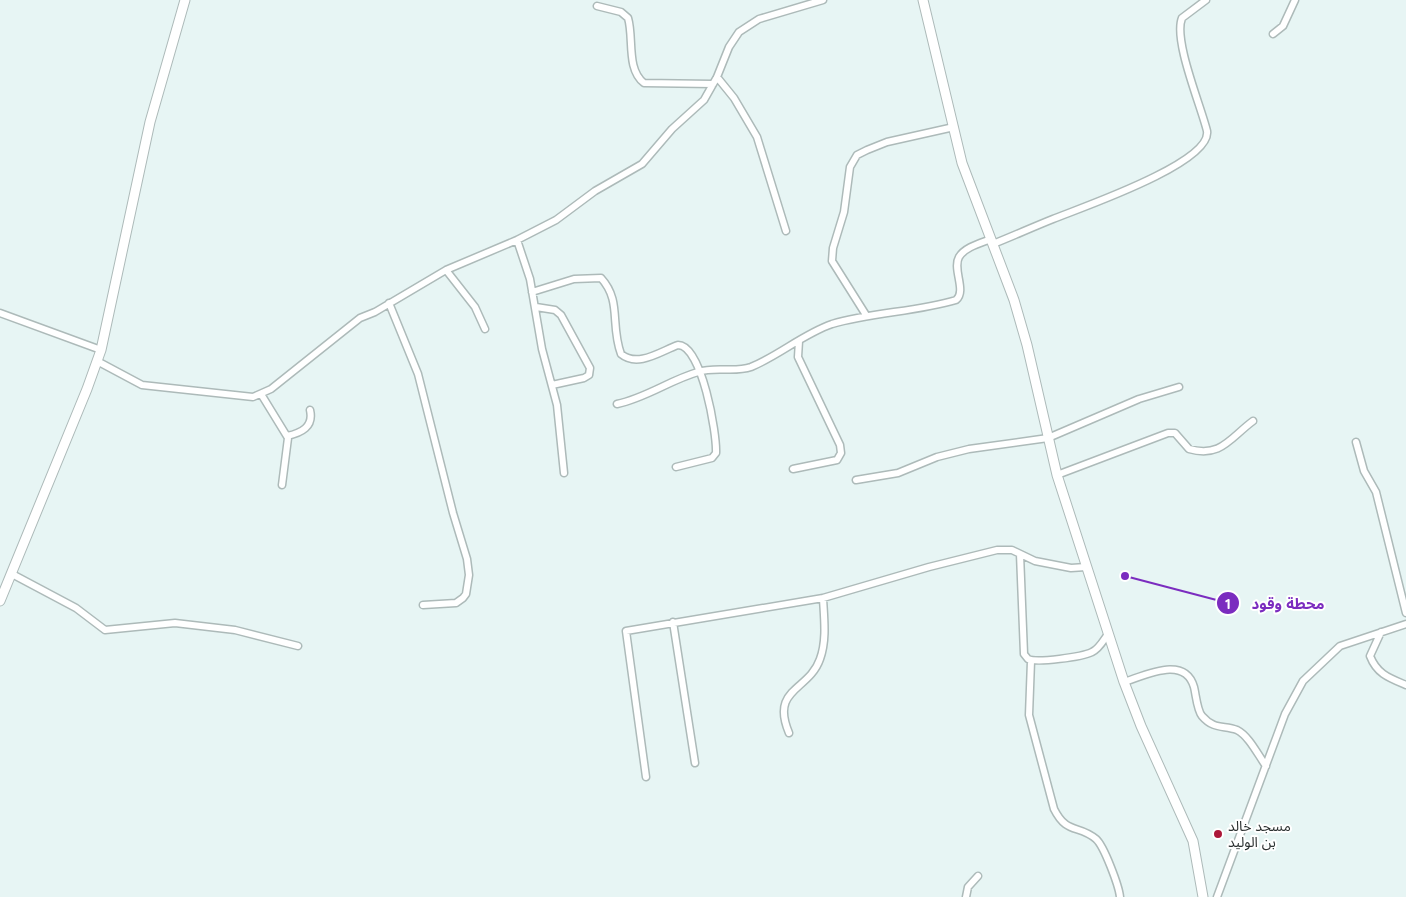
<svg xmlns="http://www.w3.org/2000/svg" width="1406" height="897" font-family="Quicksand,'Noto Sans Arabic',sans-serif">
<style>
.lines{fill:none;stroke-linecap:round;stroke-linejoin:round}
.street-casing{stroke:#adbab9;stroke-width:9}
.secondary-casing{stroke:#adbab9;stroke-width:11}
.street{stroke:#fff;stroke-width:6}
.secondary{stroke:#fff;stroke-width:9}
.poi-dot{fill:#ac1739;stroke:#fff;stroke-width:2}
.labels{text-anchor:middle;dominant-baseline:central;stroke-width:4;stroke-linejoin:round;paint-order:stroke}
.poi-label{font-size:14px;fill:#2c3131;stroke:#fff;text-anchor:start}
.leader{fill:none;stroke:#7b2cbf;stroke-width:2}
.callout-dot{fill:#7b2cbf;stroke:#fff;stroke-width:2}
.mark-label{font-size:15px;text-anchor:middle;font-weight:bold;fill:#fff}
.callout-label{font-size:15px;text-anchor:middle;font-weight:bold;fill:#7b2cbf;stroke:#fff;stroke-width:4;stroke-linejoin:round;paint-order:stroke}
</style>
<rect width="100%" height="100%" fill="#e7f5f4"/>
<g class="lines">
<!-- street casing -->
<g class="street-casing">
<path id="street" d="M597 6 621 12 628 18C634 38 626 69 644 83L713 84
M1273 34 1283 26 1295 0
M717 77 734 98 757 137 786 231
M517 240 530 279 542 349 557 405 564 473
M993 244C1013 236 1033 227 1053 219 1080 208 1212 163 1207 131 1201 106 1173 40 1182 18L1206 0
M446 270 475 307 485 329
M532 292 574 279 601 278C622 301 610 325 621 354 638 368 661 351 678 345 702 345 717 434 716 453L712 458 676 467
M389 303 418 374 453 513 467 559 469 575 466 594 463 598 456 603 423 605
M536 307 555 310 561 315 590 368 589 375 584 378 552 385
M0 313 101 350
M866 315 832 261 833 248 844 212 850 167 857 155 867 150 887 142 954 127
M97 361 142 385 253 397 271 389 360 318 375 312 446 270 517 240 556 220 595 191 642 164 672 129 704 100 717 77 729 47 739 32 759 19 823 0
M261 394 288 438 282 485
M617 404C646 398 670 380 698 372 716 366 734 373 751 367 780 355 803 334 832 324 873 312 916 312 956 300 967 291 952 269 959 257 965 247 981 243 991 239
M287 436C301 433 314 427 310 410
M1356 442 1364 471 1376 492 1406 613
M793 469 837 460 841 453 840 445 798 357 799 341
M1057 475 1168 433H1175L1189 449C1221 458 1230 438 1253 421
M856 480 898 473 937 457 969 449 1048 438 1139 399 1179 387
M1020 554 1024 654 1028 659C1037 663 1082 657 1092 652 1099 649 1103 641 1108 634
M12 574 76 608 105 630 175 623 235 630 298 646
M673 622 695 763
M1381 632 1370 656C1377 674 1389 678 1406 685
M1031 661 1029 715 1054 809C1067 835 1078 824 1096 839 1104 846 1119 886 1120 897
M1124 682C1146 675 1185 655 1194 687 1196 695 1197 710 1202 716 1214 730 1224 725 1237 730 1249 736 1258 755 1266 766
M789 733C770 688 809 691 820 659 827 640 824 618 823 598
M646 777 626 631 823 598 929 567 997 550H1012L1035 561 1071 568 1086 567
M966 897 968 887 978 876
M1217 897 1285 714 1303 681 1340 646 1406 624"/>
</g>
<!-- secondary casing -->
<g class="secondary-casing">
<path id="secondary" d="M923 0 962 163 1014 300 1027 345 1057 475 1124 682 1141 726 1193 841 1203 897
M0 601 87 389 101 350 150 122 185 0"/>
</g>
<!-- street -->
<use href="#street" class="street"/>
<!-- secondary -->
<use href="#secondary" class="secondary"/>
</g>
<!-- markers -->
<circle class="poi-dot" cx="1218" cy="834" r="5"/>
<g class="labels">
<!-- poi labels -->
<g class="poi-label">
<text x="1228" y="826">مسجد خالد<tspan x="1228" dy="16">بن الوليد</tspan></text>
</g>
</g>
<!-- callouts -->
<path class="leader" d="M1125 576L1228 603"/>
<g class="callout-dot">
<circle cx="1125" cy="576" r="5"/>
<circle cx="1228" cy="603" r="12"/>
</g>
<g class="mark-label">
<text x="1228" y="609">1</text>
</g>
<g class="callout-label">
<text x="1288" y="609">محطة وقود</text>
</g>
</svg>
